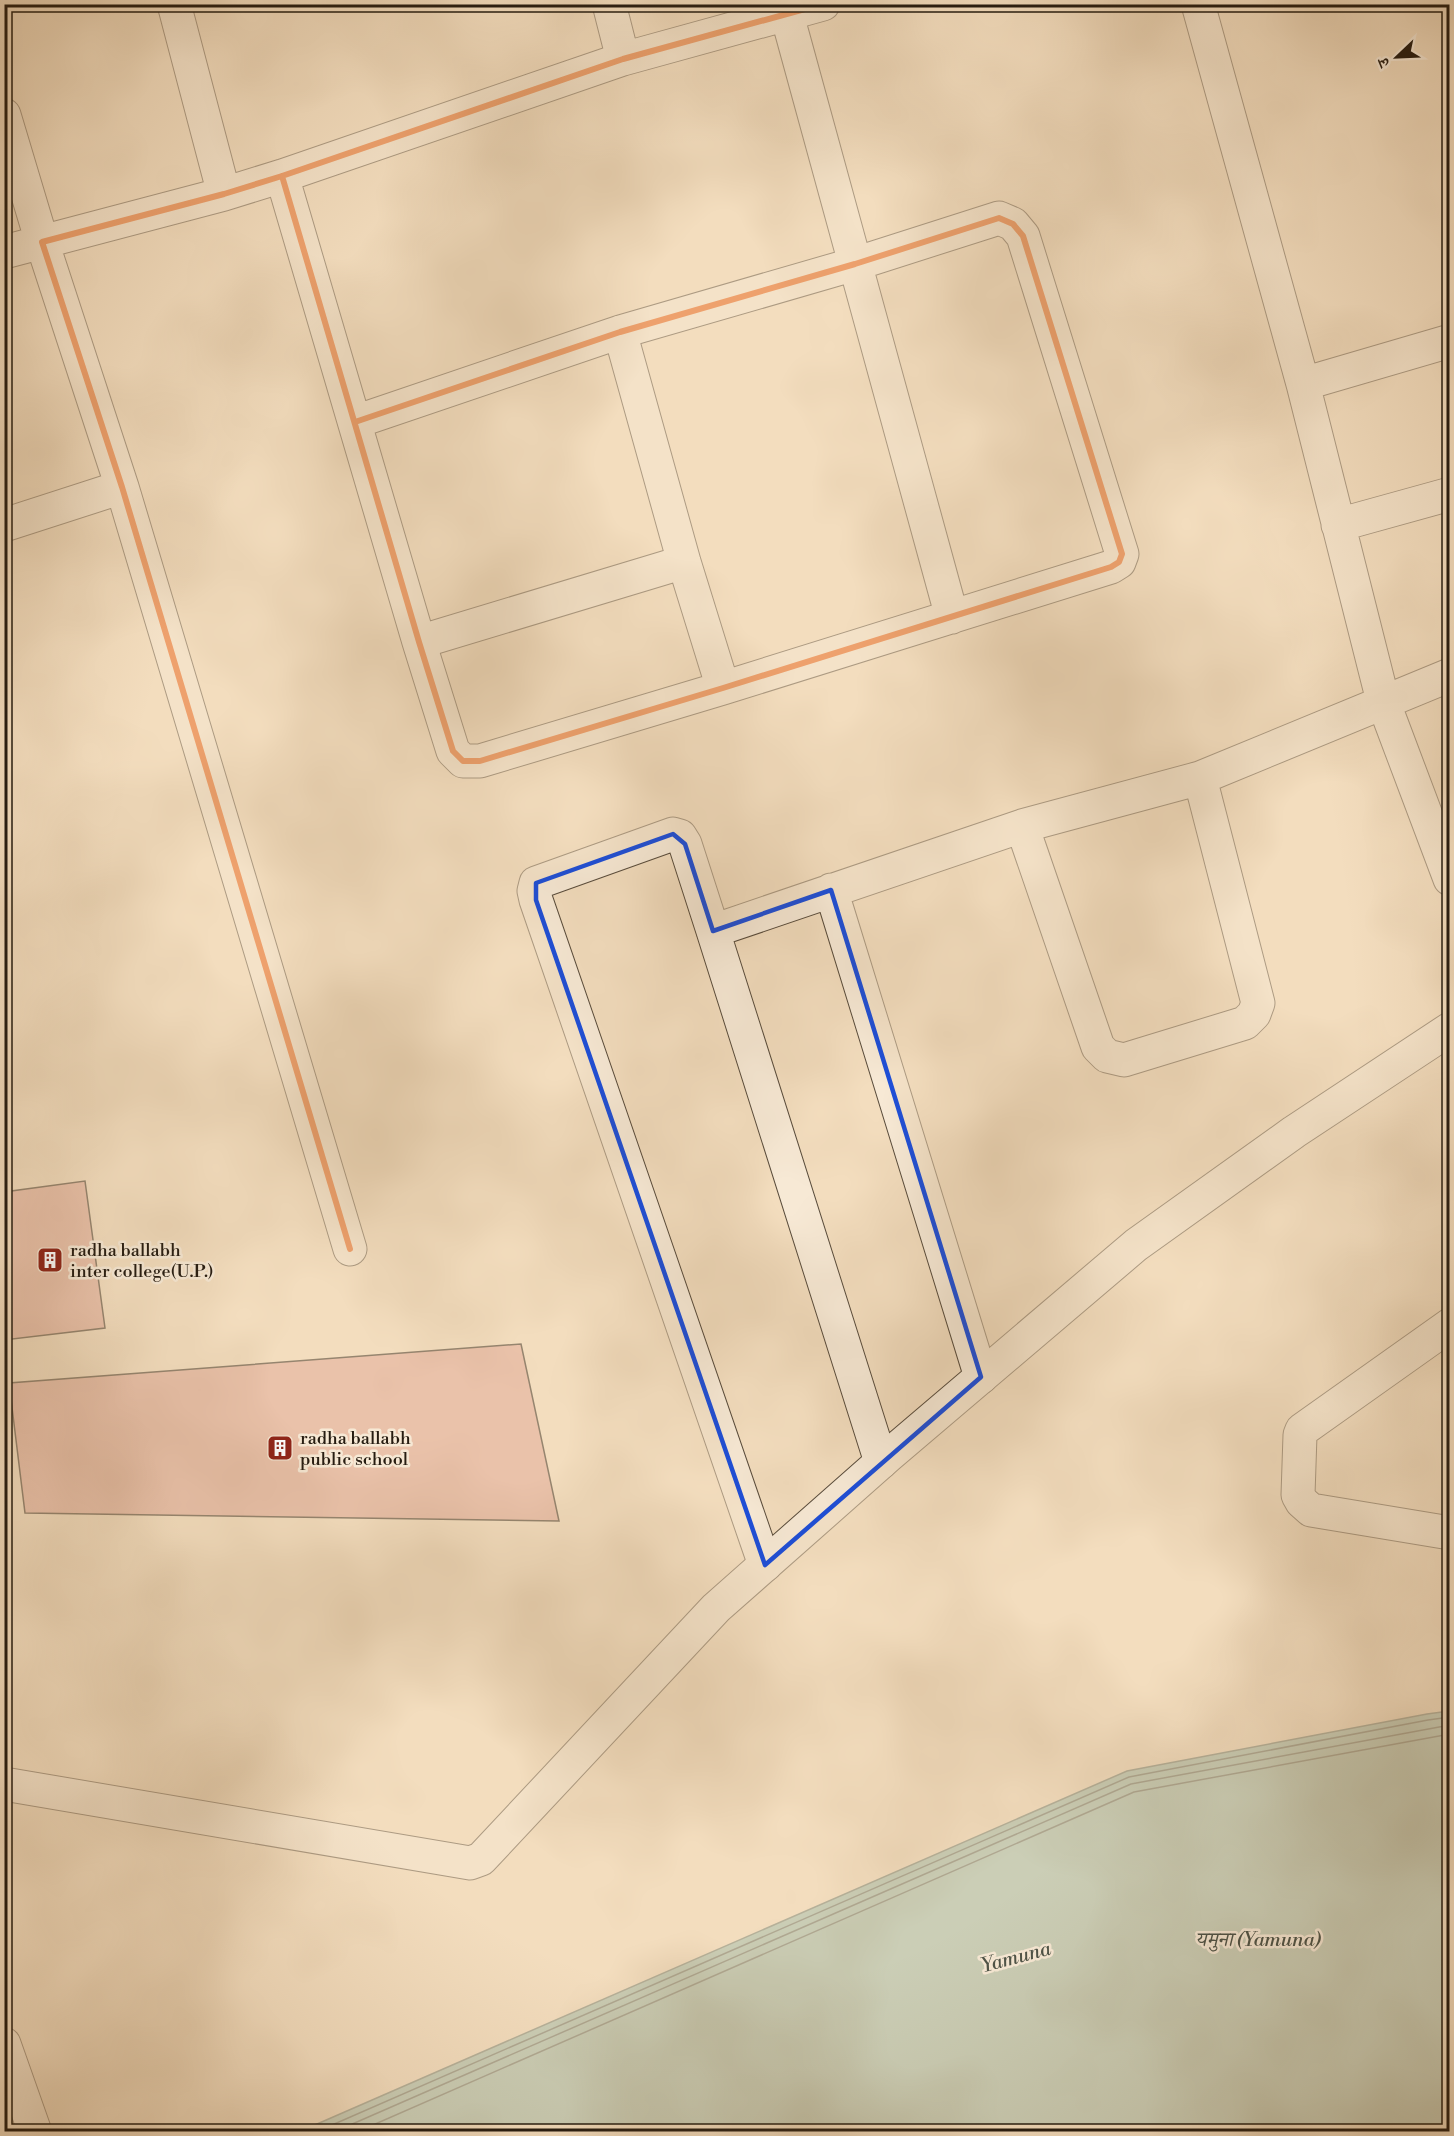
<svg xmlns="http://www.w3.org/2000/svg" width="1454" height="2136" font-family="'Libre Bodoni','Noto Serif Devanagari',serif">
<style>
.water{fill:#9cbcae;stroke:#6d7c6f;stroke-width:1.5}
.lines{fill:none;stroke-linecap:round;stroke-linejoin:round}
.shore{stroke:#616c60;stroke-width:1.5}
.building{fill:#e1a292;stroke:#261c11;stroke-width:1.5}
.minor-casing{stroke:#594c3c;stroke-width:35}
.tertiary-casing{stroke:#594c3c;stroke-width:35}
.minor{stroke:#f7e9d5;stroke-width:33}
.tertiary{stroke:#f7e9d5;stroke-width:33}
.cycleway-casing{stroke:#f7e9d5;stroke-width:10}
.cycleway{stroke:#e8590c;stroke-width:6}
.marked{fill:none;stroke:#1d4ed8;stroke-width:4.5;stroke-linejoin:round}
.labels{text-anchor:middle;dominant-baseline:central;stroke-width:5;stroke-linejoin:round;paint-order:stroke}
.poi-label{font-size:18px;fill:#261c11;stroke:#f7e9d5;text-anchor:start}
.water-label{font-size:20px;font-style:italic;fill:#4f5448;stroke:#f7e9d5}
</style>
<rect width="100%" height="100%" fill="#f3ddbe"/>
<filter id="stains"><feTurbulence type="fractalNoise" baseFrequency=".00333" numOctaves="4"/><feColorMatrix values="0 0 0 0 .2 0 0 0 0 .09 0 0 0 0 .02 0 0 0 .5 -.17"/></filter>
<radialGradient id="worn" r=".72"><stop offset=".6" stop-color="#630" stop-opacity="0"/><stop offset="1" stop-color="#630" stop-opacity=".3"/></radialGradient>
<!-- water -->
<path class="water" d="M1449 1711V2131H301L1127 1771 1427 1714Z"/>
<g class="lines">
<!-- shore -->
<path class="shore" d="M316 2132 1129 1777 1428 1720 1450 1717
M334 2132 1131 1784 1450 1725
M357 2132 1134 1792 1450 1734"/>
</g>
<!-- building -->
<path class="building" d="M85 1181 105 1328 4 1340V1192Z
M521 1344 559 1521 25 1513 9 1383Z"/>
<g class="lines">
<!-- minor casing -->
<g class="minor-casing">
<path id="minor" d="M174 4 224 194
M609 4 623 59
M1198 4 1303 384 1383 701 1450 879
M787 15 952 617
M4 115 42 242 4 252
M282 176 419 642 453 751 463 761H480L723 688 1111 567 1119 562 1122 554 1023 236 1013 224 999 218 855 264 620 332 355 422
M620 332 684 562 723 688
M1303 384 1450 341
M4 525 122 487
M1338 525 1450 494
M419 642 684 562
M1022 826 1098 1047 1107 1056 1124 1060 1245 1023 1254 1014 1258 1003 1200 778
M831 890 981 1377
M713 931 1022 826 1200 778 1450 675
M350 1249 122 487 42 242 224 194 282 176 623 59 823 4
M1450 1325 1302 1430 1300 1435 1298 1495 1302 1502 1311 1510 1450 1533
M765 1565 536 900 534 891 536 883 673 834 680 836 685 844 713 931 881 1462
M4 2044 35 2132"/>
</g>
<!-- tertiary casing -->
<g class="tertiary-casing">
<path id="tertiary" d="M4 1784 470 1863 481 1859 716 1608 888 1456 1136 1245 1294 1132 1450 1029"/>
</g>
<!-- minor -->
<use href="#minor" class="minor"/>
<!-- tertiary -->
<use href="#tertiary" class="tertiary"/>
<!-- cycleway casing -->
<g class="cycleway-casing">
<path id="cycleway" d="M282 176 419 642 453 751 463 761H480L723 688 1111 567 1119 562 1122 554 1023 236 1013 224 999 218 855 264 620 332 355 422
M350 1249 122 487 42 242 224 194 282 176 623 59 823 4"/>
</g>
<!-- cycleway -->
<use href="#cycleway" class="cycleway"/>
</g>
<!-- marked area -->
<path d="M0 0H1454V2136H0ZM673 834 685 844 713 931 831 890 981 1377 765 1565 536 900V883Z" fill="#f3ddbe" fill-opacity=".55" fill-rule="evenodd"/>
<path class="marked" d="M673 834 685 844 713 931 831 890 981 1377 765 1565 536 900V883Z"/>
<!-- icons -->
<defs>
<g id="building-square" transform="scale(1.35)"><rect x="-9" y="-9" width="18" height="18" rx="4" fill="#8f2418" stroke="#f7e9d5"/><path d="M-4-6H4V6H1V3H-1V6H-4ZM-2.5-4.3h1.7v1.8h-1.7ZM.8-4.3h1.7v1.8H.8ZM-2.5-1h1.7V.8h-1.7ZM.8-1h1.7V.8H.8Z" fill="#fff"/></g>
</defs>
<g fill-rule="evenodd">
<use href="#building-square" x="50" y="1260"/>
<use href="#building-square" x="280" y="1448"/>
</g>
<g class="labels">
<!-- poi labels -->
<g class="poi-label">
<text x="70" y="1250">radha ballabh<tspan x="70" dy="21">inter college(U.P.)</tspan></text>
<text x="300" y="1438">radha ballabh<tspan x="300" dy="21">public school</tspan></text>
</g>
<!-- water labels -->
<g class="water-label">
<text x="1258" y="1940">यमुना (Yamuna)</text>
<text transform="translate(1016 1958) rotate(-15)">Yamuna</text>
</g>
</g>
<!-- margin -->
<rect width="1454" height="2136" fill="none" stroke="#f3ddbe" stroke-width="24"/>
<rect x="6" y="6" width="1442" height="2124" fill="none" stroke="#261c11" stroke-width="3"/>
<rect x="12" y="12" width="1430" height="2112" fill="none" stroke="#261c11" stroke-width="1.5"/>
<!-- north arrow -->
<g transform="translate(1397 57) rotate(247)" stroke="#f7e9d5" stroke-width="4.5" paint-order="stroke">
<path d="M0-4.5L10 22L0 15L-10 22Z" fill="#261c11"/>
<text y="-9" font-size="16" font-weight="bold" text-anchor="middle" fill="#261c11">उ</text>
</g>
<rect width="100%" height="100%" filter="url(#stains)"/>
<rect width="100%" height="100%" fill="url(#worn)"/>
</svg>
